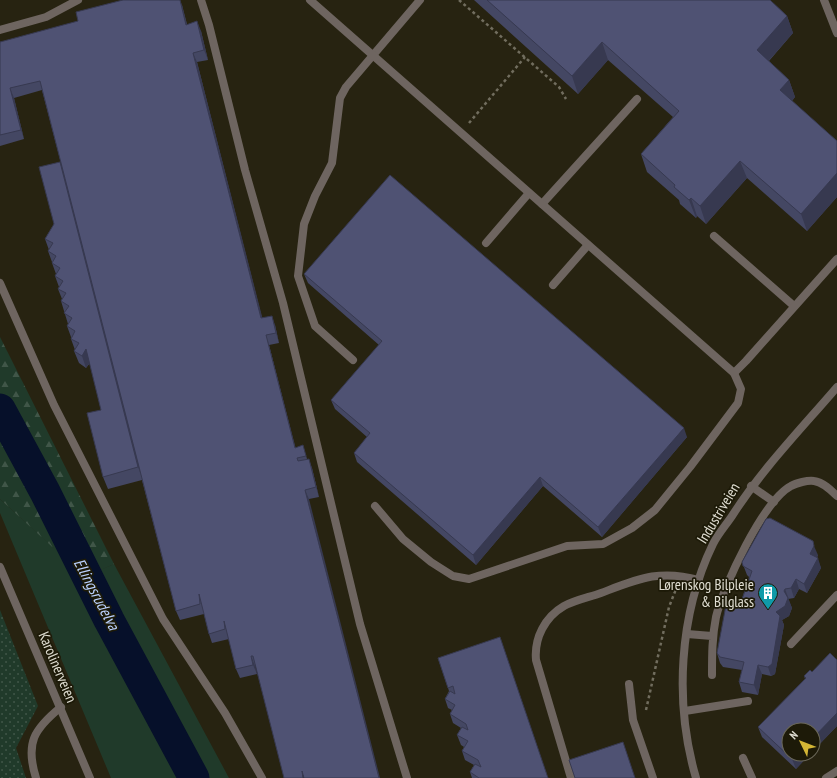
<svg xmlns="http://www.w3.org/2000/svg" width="837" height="778" font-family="'PT Sans Narrow',sans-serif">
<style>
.green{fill:#203a2a}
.forest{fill:url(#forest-firs)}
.park{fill:url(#park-dots)}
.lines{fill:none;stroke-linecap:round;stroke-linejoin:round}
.river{stroke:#06102a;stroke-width:31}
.path{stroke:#716d5e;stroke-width:2.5;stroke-dasharray:3 3;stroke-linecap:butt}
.service{stroke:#6e6560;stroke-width:8}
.minor{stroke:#6e6560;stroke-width:8}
.tertiary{stroke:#6e6560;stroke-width:8}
.wall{fill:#444763}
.shaded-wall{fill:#373950}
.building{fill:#4f5273;stroke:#373950}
.labels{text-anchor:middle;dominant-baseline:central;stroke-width:3.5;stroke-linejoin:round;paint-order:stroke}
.street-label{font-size:15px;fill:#e0ded2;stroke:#1d1a08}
.poi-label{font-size:15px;fill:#e0ded2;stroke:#1d1a08;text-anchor:end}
.water-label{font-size:16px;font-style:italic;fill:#b9cffc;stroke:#1d1a08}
</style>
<defs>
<pattern id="forest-firs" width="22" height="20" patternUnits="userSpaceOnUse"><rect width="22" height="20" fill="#203a2a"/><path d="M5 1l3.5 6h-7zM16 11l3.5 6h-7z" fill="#405648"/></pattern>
<pattern id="park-dots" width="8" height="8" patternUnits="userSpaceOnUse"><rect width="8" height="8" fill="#203a2a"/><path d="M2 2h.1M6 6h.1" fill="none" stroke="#405648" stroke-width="1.8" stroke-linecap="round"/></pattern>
</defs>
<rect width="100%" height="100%" fill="#272311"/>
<!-- green -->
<path class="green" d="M0 499 85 576 114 564 229 778H111L0 513Z"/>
<!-- forest -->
<path class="forest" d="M0 337 114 564 85 577 0 499Z"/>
<!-- park -->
<path class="park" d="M0 610 38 706 16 748 26 778H0Z"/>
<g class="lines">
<!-- river -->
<path class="river" d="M0 409 45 492 109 620 194 778"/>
<!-- path -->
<path class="path" d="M459 0 559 87 566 99
M469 123 525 57
M646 710 669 607 676 589"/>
<!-- service -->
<path class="service" d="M201 0 209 25 245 170 283 303 360 624 407 778
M0 30 46 17 78 0
M542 204 637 99
M714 236 794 306
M486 243 529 193
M0 283 54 405 163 619 225 713 262 778
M553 285 588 245
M353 360 315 326 298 276 304 224 315 196 332 163 340 98 346 87 420 0
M751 486 774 502
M375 506 403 539 431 562 453 576 469 579 567 546 603 544 632 528 655 510 690 467 738 403 741 389 734 373
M687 634 712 636
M791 644 837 595
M712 675C712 655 712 637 716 617 723 587 763 501 791 486 796 483 808 480 814 481 823 482 831 490 837 496
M629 684 633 720 653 778
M685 711 748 701
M743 758 752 778
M36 778C25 743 34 729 61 707
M571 778 536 660C534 638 545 617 564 606 575 600 590 597 601 593 638 579 659 569 699 580
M826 778 837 771"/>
<!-- minor -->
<path class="minor" d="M310 0 734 373 746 361 837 259
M824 0 837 33"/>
<!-- tertiary -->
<path class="tertiary" d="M0 567 90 778
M696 778C674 703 679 614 713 544 718 534 726 525 732 516 762 469 801 429 837 387"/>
</g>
<!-- wall -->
<path class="wall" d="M474 0H770L787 16 793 33 769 61 789 80 795 97 792 101 837 141V197L807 231 747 178 706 224 697 216 696 218 680 204 679 200 647 172 641 154 673 117 608 60 578 94Z
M182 5 187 24 201 31 208 60 197 62 262 318 275 325 279 343 269 345 295 447 306 455 307 459 312 468 319 497 309 499 255 666 257 674 240 678 236 669 229 639 212 643 209 634 204 614 180 620 176 611 142 480 108 489 103 477 101 410 90 363 86 368 79 363 74 351 75 350 71 339V337L67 326 68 324 61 301 62 299 58 289 59 287 55 276 56 274 52 263V262L48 251 49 250 45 239 54 224 62 167 42 90 14 98 24 139 0 146V42Z
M304 274 687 437 602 537 543 486 476 565 357 462 354 453 367 437 335 409 331 400 379 345 308 283Z
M818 555 817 558 821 568 807 593 799 589 794 598 788 599 792 608 789 616 782 620 784 625 775 674 771 676 762 674 758 695 742 692 739 682 742 670 723 667 720 663 717 653 740 605 749 577 747 575 742 562Z
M438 658 548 778H472L470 772 474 765 465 760 462 751 464 747 461 745 457 735 461 728 453 723 450 714 452 710 448 708 445 699 449 691Z
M837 660V726L813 751V730L789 754H810L796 769 762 737 758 727 805 679 804 676Z"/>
<!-- shaded-wall -->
<path class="shaded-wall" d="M180 0 182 5 189 34 186 25Z
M787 16 793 33 763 67 757 50Z
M197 21 201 31 208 60 204 50Z
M602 42 608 60 578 94 572 76Z
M193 53 197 62 265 328 261 318Z
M789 80 795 97 786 108 780 90Z
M10 88 14 98 24 139 21 130Z
M740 161 747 178 706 224 700 206Z
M60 162 65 174 143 480 138 467Z
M837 173V197L807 231 801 214Z
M691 198 697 216 696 218 689 200Z
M272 316 275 325 279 343 276 333Z
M266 335 269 345 298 457 295 448Z
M86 349 90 362 86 368 82 356Z
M684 428 687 437 602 537 598 527Z
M309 459 312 468 319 497 316 487Z
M540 477 543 486 476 565 473 555Z
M305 490 309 499 380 778H379Z
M814 546 818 555 813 563 810 554Z
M818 558 821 568 807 593 804 584Z
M796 579 799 589 794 598 791 588Z
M785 589 792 608 789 616 782 620 784 625 775 674 771 676 768 667 776 612Z
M251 656 255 666 257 674 253 665Z
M758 665 762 674 758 695 754 685Z
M837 713V726L813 751V738Z
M797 754H810L796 769 792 759Z"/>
<!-- building -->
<path class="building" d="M123 0H180L186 25 197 21 204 50 193 53 261 318 272 316 276 333 266 335 295 448 303 445 306 456 297 458 298 461 309 459 316 487 305 490 379 778H304L302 771 303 778H284L253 656H251L253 665 236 669 224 621 225 629 209 634 199 594 200 604 176 611 40 81 10 88 21 130 0 135V42L78 21 76 12Z
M487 0H770L787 16 757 50 789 80 780 90 837 141V173L801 214 740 161 700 206 691 198 689 200 674 187 675 185 641 154 679 111 602 42 572 76Z
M60 162 138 467 103 477 87 413 101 410 86 349 82 356 74 351 79 343 71 339 75 331 67 326 72 318 64 313 69 306 61 301 66 293 58 289 63 281 55 276 60 268 52 263 56 256 48 251 53 243 45 239 54 224 39 167Z
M390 175 684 428 598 527 540 477 473 555 354 453 370 433 331 400 382 341 304 274Z
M770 518 813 541 814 546 810 554 818 558 804 584 796 579 791 588 785 589 784 591 788 598 785 606 776 612 780 616 772 664 768 667 758 665 754 685 739 682 744 662 720 657 717 653 726 605 730 603 740 605 752 571 743 566 742 562 766 519Z
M500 637 548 778H479L470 772 475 764 481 767 478 760 462 751 468 741 457 735 462 727 468 730 466 724 450 714 455 705 445 699 450 691 455 694 453 686 448 688 438 658Z
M830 653 837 660V713L813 738V730H789V754H797L792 759 758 727 806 678 804 676 810 670 812 672Z
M623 742 635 778H575L569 760Z"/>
<!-- icons -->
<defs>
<g id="building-pin" transform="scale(1)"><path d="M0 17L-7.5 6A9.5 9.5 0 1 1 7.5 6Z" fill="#0f9aa8" stroke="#1d1a08"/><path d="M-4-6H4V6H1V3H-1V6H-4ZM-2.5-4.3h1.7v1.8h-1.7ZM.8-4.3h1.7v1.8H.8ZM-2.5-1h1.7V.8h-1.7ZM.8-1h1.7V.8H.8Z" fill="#fff"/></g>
</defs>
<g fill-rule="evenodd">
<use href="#building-pin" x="768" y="593"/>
</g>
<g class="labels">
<!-- street labels -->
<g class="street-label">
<text transform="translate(718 513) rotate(-59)">Industriveien</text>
<text transform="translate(58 667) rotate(67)">Karolinerveien</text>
</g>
<!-- poi labels -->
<g class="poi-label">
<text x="754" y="584">Lørenskog Bilpleie<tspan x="754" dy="17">&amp; Bilglass</tspan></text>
</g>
<!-- water labels -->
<g class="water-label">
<text transform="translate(97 594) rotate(62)">Ellingsrudelva</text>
</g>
</g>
<!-- north arrow -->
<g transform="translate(801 742) rotate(313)"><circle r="19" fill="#1d1a08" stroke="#6b6859"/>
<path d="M0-3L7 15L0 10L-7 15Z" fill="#d4b635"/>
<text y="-6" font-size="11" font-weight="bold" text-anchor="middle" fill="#e0ded2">N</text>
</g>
</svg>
